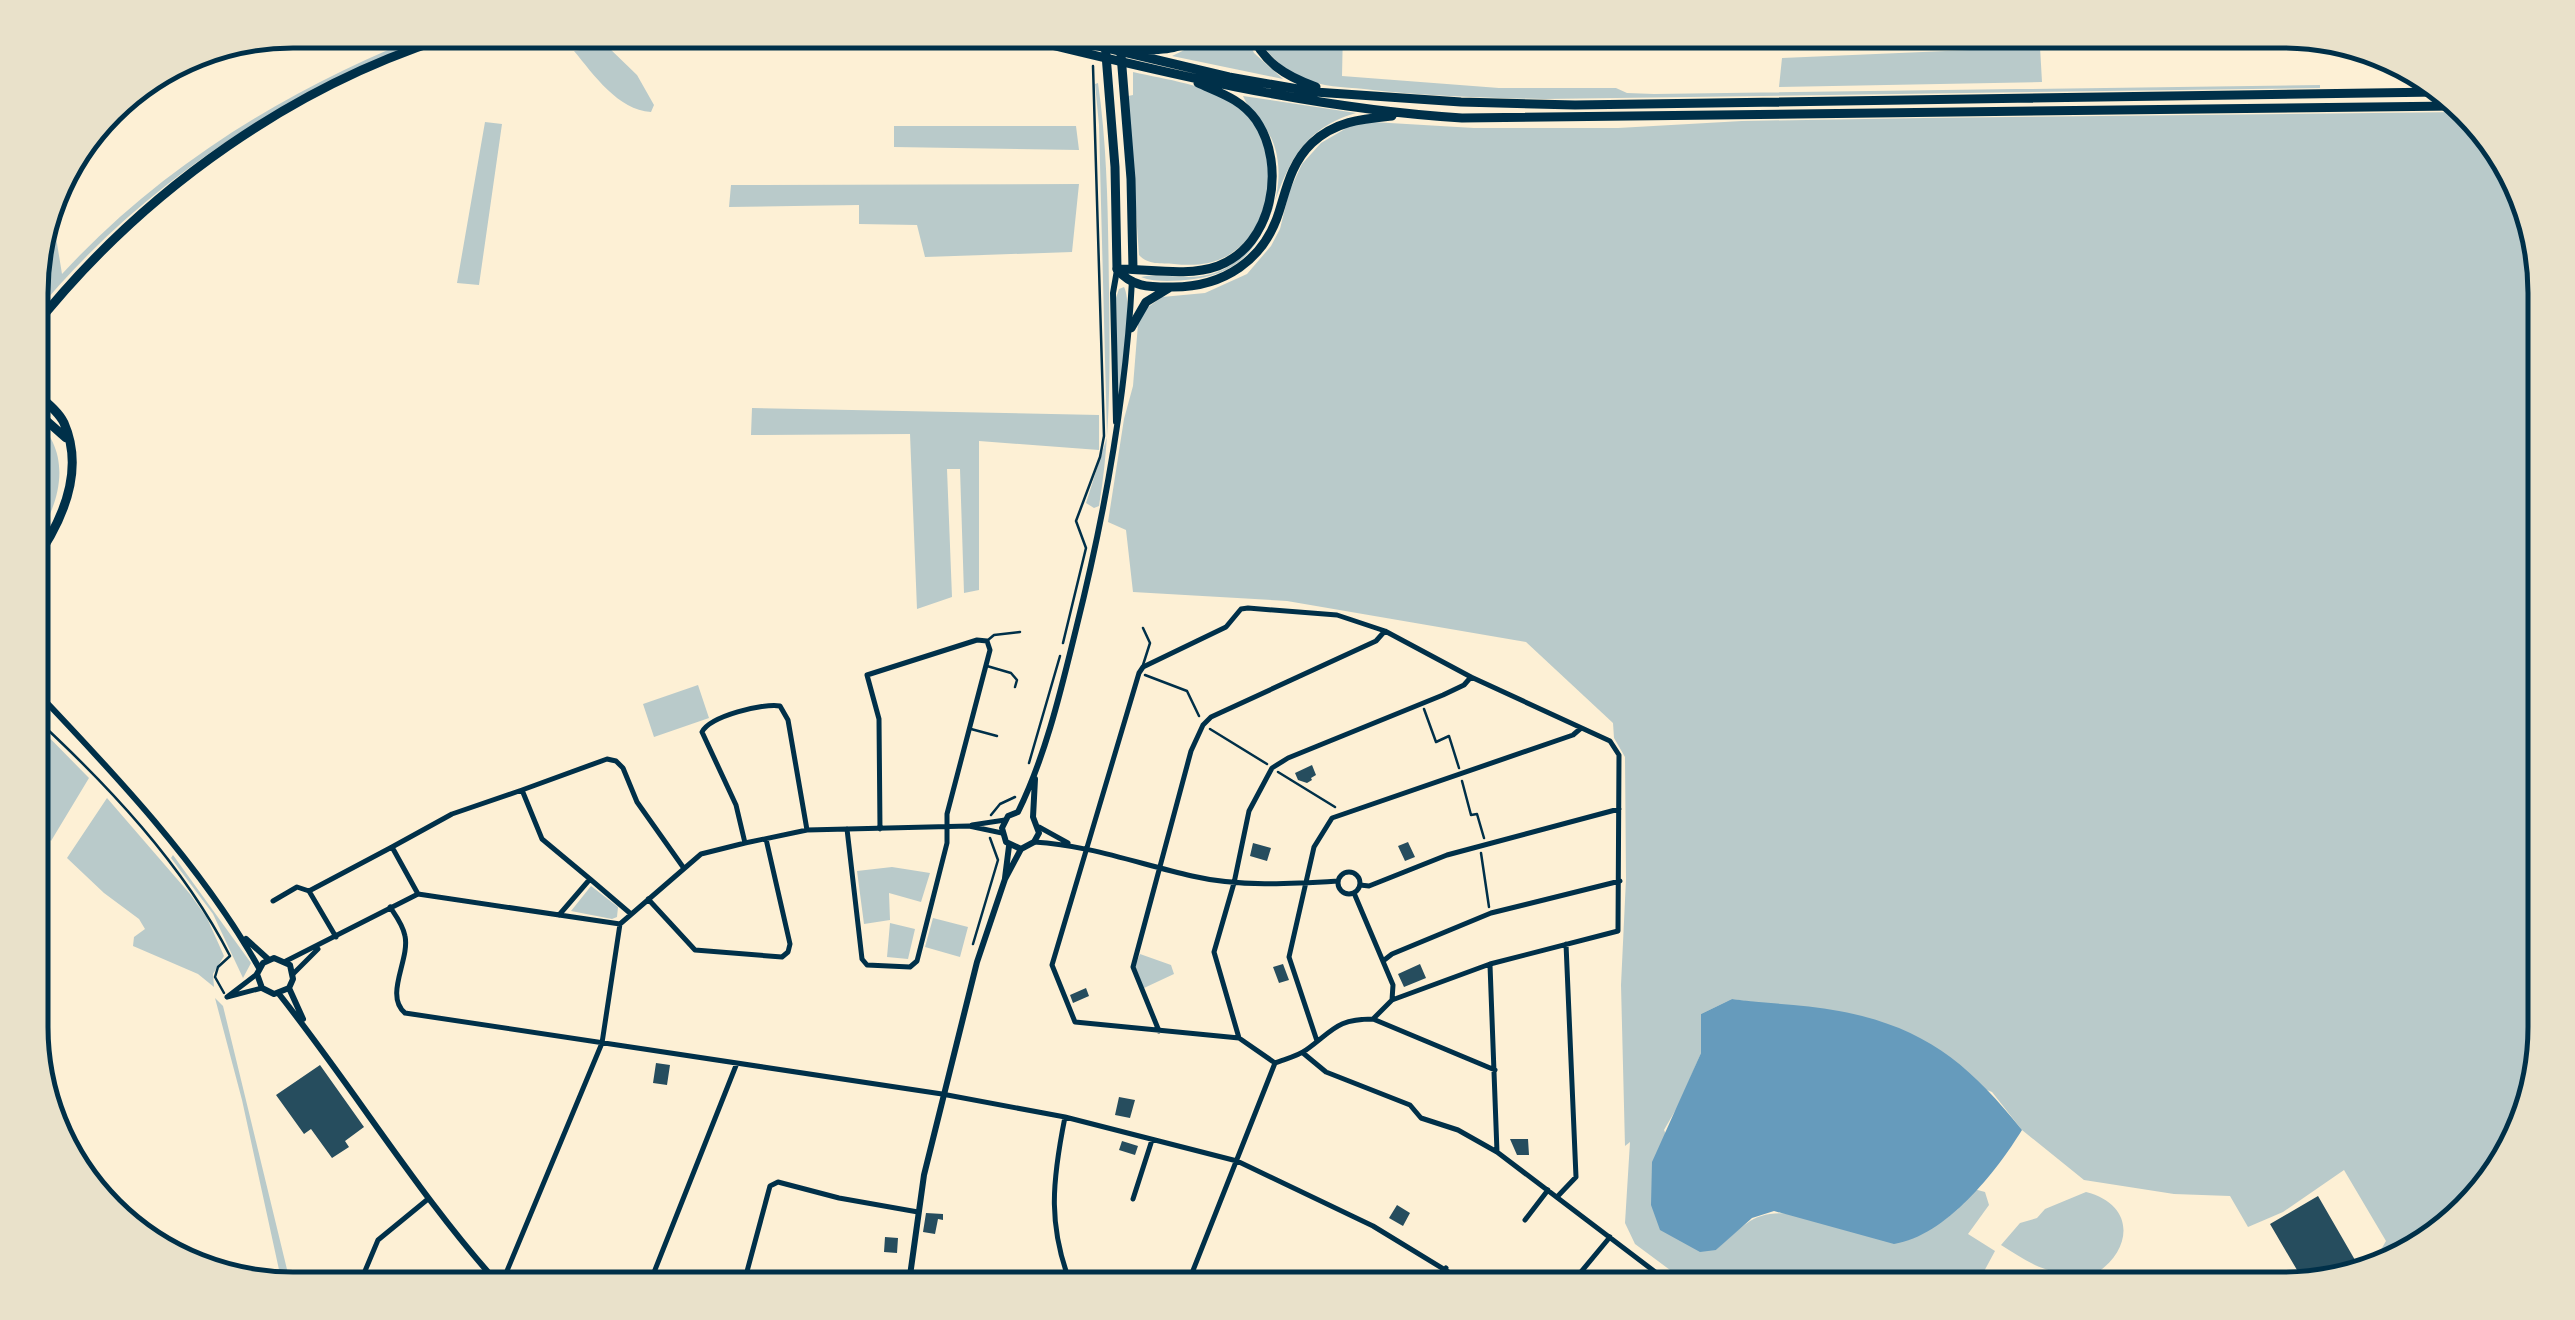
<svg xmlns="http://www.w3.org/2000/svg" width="2575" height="1320" font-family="'Nunito Sans',sans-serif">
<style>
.green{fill:#b9caca}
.water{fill:#669bbc}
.building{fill:#264d5e}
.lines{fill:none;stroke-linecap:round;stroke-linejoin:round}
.path{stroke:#003049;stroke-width:2.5}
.service{stroke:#003049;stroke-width:2.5}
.minor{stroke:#003049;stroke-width:5}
.tertiary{stroke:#003049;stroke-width:6}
.primary{stroke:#003049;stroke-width:9}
.trunk{stroke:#003049;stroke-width:9}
.rim{fill:none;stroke:#003049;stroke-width:5}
</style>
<rect width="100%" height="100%" fill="#fdf0d5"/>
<!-- green -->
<path class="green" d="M452 30C288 88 141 183 31 318V275L58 176 54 225 62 274C164 163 296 84 435 31Z
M1125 30H1201C1177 48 1154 50 1126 41Z
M1215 30H1243L1254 53 1283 79 1172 56 1201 42Z
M1254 30H1343L1342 76 1499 88H1616L1627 93 1654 94 2320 85V88L1544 99C1484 98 1424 96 1364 89 1344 87 1321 87 1303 78 1280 68 1265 52 1254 30Z
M607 46 637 75 654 105 651 112C618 110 594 75 574 51Z
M2040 47 2042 82 1779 87 1782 58Z
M1133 72C1167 80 1206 84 1235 104 1284 137 1277 229 1227 256 1210 265 1193 266 1174 264 1161 263 1148 265 1139 255L1128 96 1133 95Z
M1098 83C1108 152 1108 222 1109 291 1110 364 1111 434 1099 506L1094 508 1086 503 1107 437 1099 125 1095 84Z
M1243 96 1356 113C1247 144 1302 265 1194 279 1178 281 1156 283 1141 277 1159 273 1182 279 1202 276 1256 268 1290 198 1275 148 1268 124 1250 113 1243 96Z
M2462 112 2500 146 2543 259 2545 1028 2518 1144 2428 1246 2372 1265 2386 1241 2344 1170 2283 1212 2248 1227 2230 1196 2174 1194 2084 1180 2022 1130 1992 1092 1773 1005 1732 999 1701 1014V1053L1679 1104 1664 1130 1716 1250C1745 1224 1756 1208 1797 1215L1944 1220 1958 1209 1974 1189 1985 1192 1989 1205 1968 1234 1995 1251 1974 1290H1697L1635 1244 1625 1223 1630 1142 1625 1146 1621 985 1626 879 1625 757 1614 738 1613 723 1526 642 1287 601 1133 592 1126 530 1108 522 1124 419 1133 386 1138 324 1144 310 1162 297 1205 293 1247 274 1271 246 1280 229 1289 192 1302 164 1321 143 1350 126 1373 122 1474 128H1618L1742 121 1924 118Z
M485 122 502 124 479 285 457 283Z
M894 126H1076L1079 150 894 147Z
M1079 184 1072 252 925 257 917 225 859 224V205L729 207 731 185Z
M1124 287C1133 303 1124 386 1117 402L1116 298 1119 289Z
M752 408 1099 415V450L979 441V590L964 593 960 469H947L952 597 917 609 910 434 751 435Z
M31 416C76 451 61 506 31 547Z
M698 685 709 718 654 737 643 704Z
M32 720 89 778 51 841 32 818Z
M107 798 190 894 207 918 224 956 213 974 214 987 198 974 133 946 134 937 145 929 139 919 104 893 67 858Z
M173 855 251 963 243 978 213 914 171 858Z
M892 867 930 873 921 902 889 893 890 920 864 924 857 871Z
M591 886 618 907 617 917 612 919 571 911Z
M933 918 968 927 960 957 925 947Z
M890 923 915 929 908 959 887 957Z
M1140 954 1171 965 1174 974 1144 988 1135 966Z
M215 998 223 1006 235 1055 292 1290 283 1288 242 1100Z
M2086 1192C2137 1205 2133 1252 2092 1276 2080 1273 2071 1273 2060 1272 2039 1271 2019 1256 2001 1245L2020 1223 2037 1218 2045 1209Z"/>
<!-- water -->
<path class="water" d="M1732 999C1767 1004 1804 1004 1839 1011 1925 1027 1969 1064 2022 1130 1996 1172 1946 1236 1894 1244L1774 1211 1752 1218 1716 1250 1700 1252 1660 1230 1651 1205 1652 1162 1701 1053V1014Z"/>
<!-- building -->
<path class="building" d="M1312 765 1316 775 1311 778 1312 780 1307 783 1298 780 1295 773Z
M1408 842 1415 857 1405 861 1398 846Z
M1253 843 1271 848 1267 861 1250 856Z
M1283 964 1289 980 1279 983 1273 967Z
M1420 964 1426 978 1404 987 1398 974Z
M1086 988 1089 996 1073 1003 1070 995Z
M656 1063 670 1065 667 1085 653 1083Z
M320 1065 364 1127 345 1141 349 1147 332 1158 311 1129 304 1134 276 1095Z
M1119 1097 1135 1100 1130 1118 1115 1115Z
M1510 1139H1528L1529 1155H1517Z
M1122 1141 1138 1146 1135 1155 1119 1150Z
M2318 1196 2355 1260 2307 1287 2270 1224Z
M1397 1205 1410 1213 1403 1226 1389 1218Z
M926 1213 943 1214V1220L938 1219 935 1234 923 1232Z
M885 1237 898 1238 897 1253 884 1252Z"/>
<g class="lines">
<!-- path -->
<path class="path" d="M1063 643 1086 548 1076 521 1100 457 1104 436 1093 66
M1145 675 1187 691 1199 716
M1424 709 1436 742 1449 736 1459 768
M32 715C107 784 183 864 230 956L218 967 215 977 224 993
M1210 729 1267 764
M1029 763 1060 656
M1278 772 1335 807
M1462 781 1471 815 1477 814 1484 838
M991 815 1000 804 1015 797
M1481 853 1489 907
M973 944 998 860 990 838"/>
<!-- service -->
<path class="service" d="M988 640 994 635 1020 632
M1143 665 1150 643 1143 628
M987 666 1011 673 1017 680 1015 687
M971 729 997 736"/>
<!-- minor -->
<path class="minor" d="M1248 608 1337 615 1385 631 1471 677 1610 741 1619 755 1618 931 1490 964 1392 1000 1373 1019C1336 1019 1334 1030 1306 1050 1298 1056 1285 1059 1275 1063L1239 1038 1075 1022 1052 965 1139 673 1143 667 1226 627 1241 609Z
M972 825 1005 820
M1039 827 1068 843
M847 829 862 959 867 965 910 967 917 961 947 843V814L990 650 987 641 977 640 867 675 879 719 880 829
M1034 842C1089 845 1139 864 1192 876 1239 887 1290 884 1338 881
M745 843 736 805 702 732C710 716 763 703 780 706L788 720 807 830
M392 847 452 814 522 790
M1338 883a11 11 0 1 1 22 0a11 11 0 1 1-22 0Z
M590 879 631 914
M1360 885 1369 886 1447 855 1619 809
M1354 893 1393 985 1392 1000
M648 899 695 950 782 957 788 952 790 944 766 839
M273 901 297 887 309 891
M390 907C396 916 403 925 405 936 410 960 384 995 405 1013L942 1094 1065 1117 1237 1161 1373 1226 1478 1290
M559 915 590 879 542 839 522 790 607 759 616 761 623 768 637 802 683 867
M336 937 309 891 392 847 418 894
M286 961 418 894 620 924 701 854 745 843 807 830 969 826 1002 833
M1383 961 1392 954 1491 913 1620 881
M1490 965 1497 1152
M293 974 318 949
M227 997 257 974
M227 997 262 988
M1373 1019 1495 1070
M1159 1031 1133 967 1191 751 1203 725 1211 717 1376 641 1384 632
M1239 1038 1214 952 1234 883 1249 811 1272 768 1288 758 1443 695 1464 685 1471 677
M1317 1041 1289 957 1314 847 1332 818 1573 735 1580 729
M1303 1053 1326 1072 1410 1105 1421 1118 1458 1130 1497 1152 1679 1290
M1065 1117C1052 1182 1047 1227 1073 1290
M1557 1197 1576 1177 1566 944
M1133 1199 1152 1140
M1525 1220 1548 1190
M1192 1273 1215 1290
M357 1290 378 1240 428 1199
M499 1290 602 1043 620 924
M647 1290 737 1063
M742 1290 770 1186 778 1182 839 1198 918 1212
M1174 1290 1192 1273 1275 1063
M1430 1290 1446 1268
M1566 1290 1610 1237"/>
<!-- tertiary -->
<path class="tertiary" d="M1116 422 1113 293 1117 270
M32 687C112 771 202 866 259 968
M1021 849 1006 842 1002 828 1008 816 1018 812C1046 755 1061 690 1076 629 1105 513 1126 399 1132 280
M1005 878 1009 846
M246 939 268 959
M289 988 274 994 262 988 257 974 263 963 274 958 290 965 293 979 289 988 303 1019
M279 994C356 1091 420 1198 504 1290
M908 1290 924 1175 977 962 1005 879 1021 849 1034 842 1039 833 1033 817 1035 779"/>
<!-- primary -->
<path class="primary" d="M1104 30 1115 167 1117 269
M1119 30 1131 179 1133 269
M31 331C141 191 299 78 472 30
M31 389C42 399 58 410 64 423 86 473 60 526 31 566
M31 407 66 438"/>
<!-- trunk -->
<path class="trunk" d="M990 30C1145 68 1302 108 1462 118L2454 106
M1031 30 1229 77 1315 92 1461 102 1575 105 2438 92
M1250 30C1262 62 1285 76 1316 87
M1135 50C1164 50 1184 50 1207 30
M1117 269C1132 288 1151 287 1173 287 1224 287 1264 260 1279 212 1287 186 1292 162 1312 143 1336 121 1362 119 1392 116
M1117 269C1149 269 1188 277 1218 266 1273 245 1287 165 1256 120 1241 99 1220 93 1198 83
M1131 328 1146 302 1169 288"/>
</g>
<!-- crop -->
<path d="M0 0H2575V1320H0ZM293 48H2283A245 245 0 0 1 2528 293V1027A245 245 0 0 1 2283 1272H293A245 245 0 0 1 48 1027V293A245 245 0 0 1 293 48Z" fill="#e9e1ca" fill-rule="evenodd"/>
<path class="rim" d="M293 48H2283A245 245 0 0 1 2528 293V1027A245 245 0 0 1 2283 1272H293A245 245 0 0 1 48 1027V293A245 245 0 0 1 293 48Z"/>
</svg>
